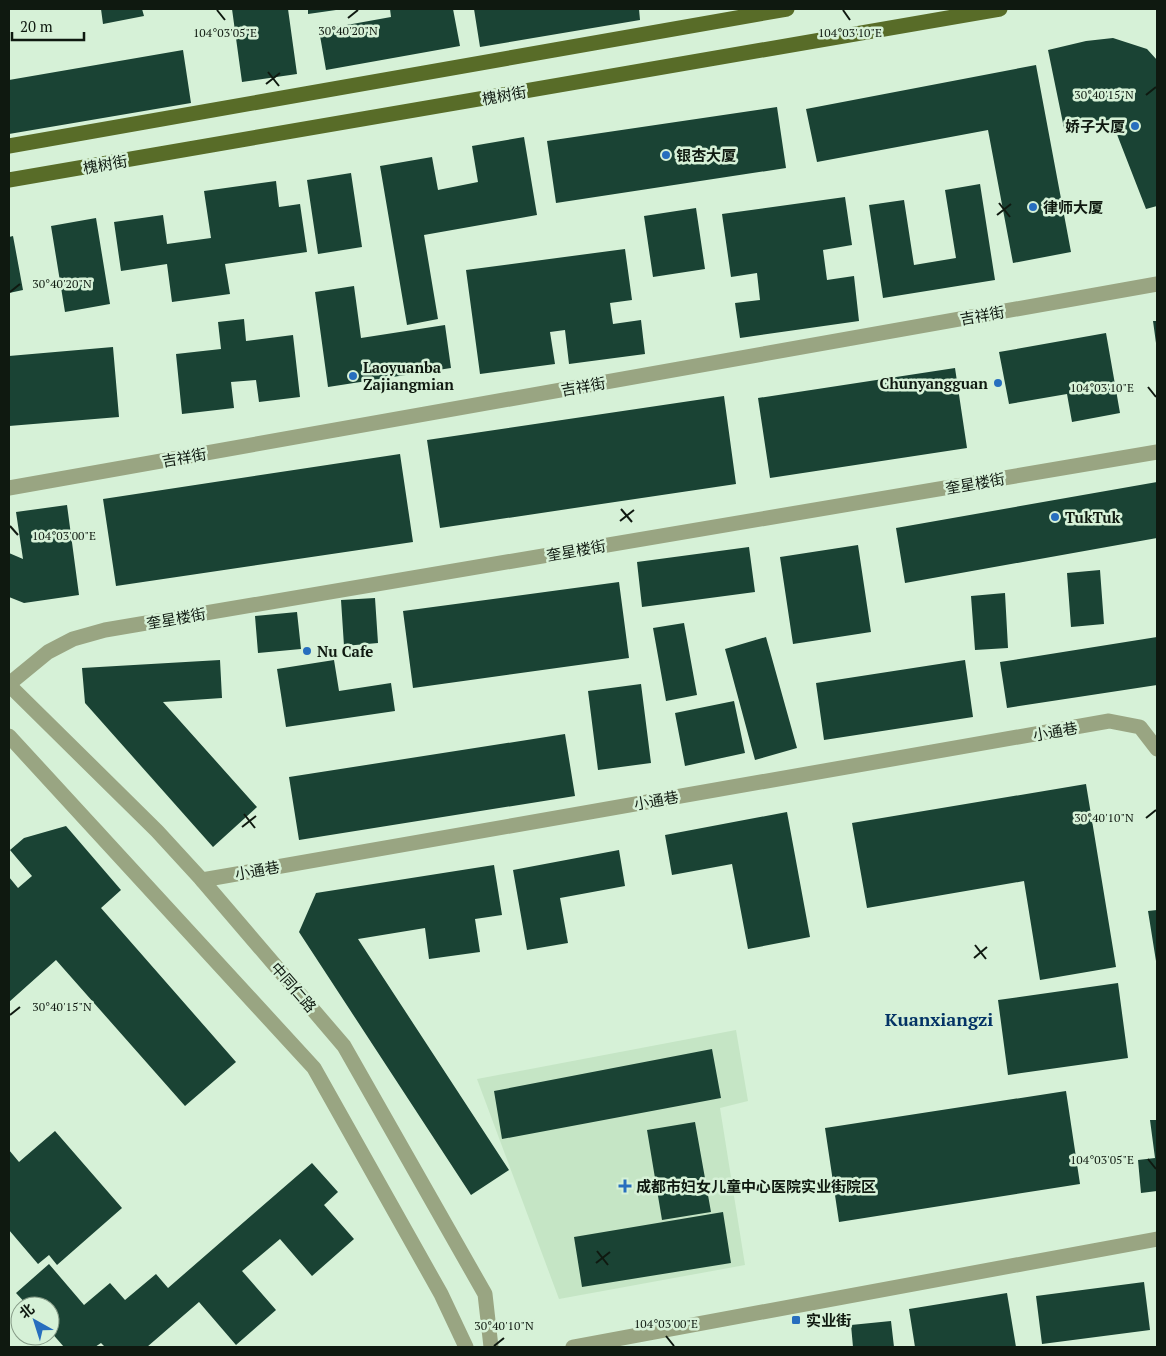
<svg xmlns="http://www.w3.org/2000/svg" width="1166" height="1356" font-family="'PT Serif','Noto Sans SC',serif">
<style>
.built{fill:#c5e5c5}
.building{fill:#1a4334}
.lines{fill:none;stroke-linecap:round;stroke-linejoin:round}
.minor{stroke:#99a582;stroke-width:15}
.tertiary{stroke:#99a582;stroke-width:15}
.primary{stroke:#586c28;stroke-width:15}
.ticks{fill:none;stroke:#0f1910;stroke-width:2}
.poi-dot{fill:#276ebe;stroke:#d6f1d7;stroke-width:2}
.labels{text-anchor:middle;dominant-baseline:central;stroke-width:5;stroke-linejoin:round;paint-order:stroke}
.street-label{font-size:15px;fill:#0f1910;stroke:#d6f1d7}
.poi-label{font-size:15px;font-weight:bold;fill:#0f1910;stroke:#d6f1d7;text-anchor:start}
.quarter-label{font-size:18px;font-weight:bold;fill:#033365;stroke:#d6f1d7}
.ticks-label{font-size:12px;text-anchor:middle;fill:#0f1910;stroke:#d6f1d7;stroke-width:5;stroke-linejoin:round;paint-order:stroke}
</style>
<rect width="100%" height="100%" fill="#d6f1d7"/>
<!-- built -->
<path class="built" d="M736 1030 748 1101 720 1108 745 1265 559 1299 477 1079Z"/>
<!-- building -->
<path class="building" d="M101 9H142L144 16 103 24Z
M232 9H288L297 74 242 82Z
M308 9H336V10L308 14Z
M390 9H453L460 46 326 70 319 30 391 17Z
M474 9H639L640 20 480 47Z
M1113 38 1147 49 1157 60V206L1146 209 1111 119 1065 133 1048 50 1086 41Z
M183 50 191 103 9 134V80Z
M1036 65 1071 252 1013 263 988 130 817 162 806 109Z
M777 107 786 168 556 203 547 141Z
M524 137 537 215 424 235 438 319 407 325 380 166 432 157 438 190 478 182 472 146Z
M351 173 362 247 318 254 307 180Z
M276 181 279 207 300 204 307 252 225 264 230 294 172 302 167 264 121 271 114 222 163 215 167 244 211 238 204 191Z
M980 184 995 280 883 298 869 205 904 200 914 265 956 258 945 190Z
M845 197 852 245 823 250 827 280 854 276 859 321 740 338 735 303 760 300 757 273 731 277 722 214Z
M696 208 705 269 653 277 644 216Z
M96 218 110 304 65 312 51 226Z
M13 236 23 290 9 293V237Z
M625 249 632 300 610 303 613 324 641 320 645 354 569 364 565 330 550 332 555 364 480 374 466 270Z
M354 286 361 338 445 325 451 368 328 387 315 292Z
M244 319 246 341 293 335 300 397 259 402 256 380 231 382 234 408 182 414 176 354 221 349 218 322Z
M1153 321H1157V343H1156Z
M1106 333 1120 413 1072 422 1067 394 1009 404 999 352Z
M113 347 119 417 9 426V356Z
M955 368 967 448 770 478 758 398Z
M724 396 736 484 440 528 427 440Z
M400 454 413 542 116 586 103 499Z
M1157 482V538L905 583 896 528Z
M67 505 79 595 24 603 9 597V553L23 559 16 512Z
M858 545 871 632 793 644 780 557Z
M749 547 755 592 642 607 637 562Z
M1100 570 1104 624 1071 627 1067 573Z
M619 582 629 658 413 688 403 611Z
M1005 593 1008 648 975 650 971 596Z
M375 598 378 643 344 646 341 600Z
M297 612 301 649 258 653 255 616Z
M684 623 697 695 666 701 653 628Z
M766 637 797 748 755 760 725 649Z
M1157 637V685L1007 708 1000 662Z
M220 660 222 698 163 702 257 807 213 847 85 703 82 668Z
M334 660 339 691 391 683 395 711 286 727 277 669Z
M965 660 973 717 824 740 816 683Z
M641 684 651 763 598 770 588 691Z
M734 701 745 753 685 766 675 713Z
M565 734 575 796 299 840 289 777Z
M1086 784 1116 967 1040 980 1024 881 867 908 852 823Z
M787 812 810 937 748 949 732 864 672 875 665 835Z
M66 826 121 890 101 908 236 1062 185 1106 56 960 9 1002V877L18 888 32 876 10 850 24 838Z
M619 850 625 886 560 898 568 943 527 950 513 870Z
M494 865 502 915 475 919 480 952 429 959 425 928 358 939 509 1170 471 1195 299 932 316 893Z
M1157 910V961H1156L1148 911Z
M1118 983 1128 1058 1008 1075 998 1000Z
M712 1049 721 1098 502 1139 494 1091Z
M1066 1091 1080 1184 839 1222 825 1128Z
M1150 1120H1157V1191L1141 1193 1138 1160 1155 1158Z
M695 1122 711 1212 662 1220 647 1130Z
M55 1131 122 1208 57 1265 49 1255 38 1264 9 1230V1150L19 1162Z
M312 1163 338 1192 324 1205 354 1239 312 1276 280 1239 242 1271 276 1310 236 1345 199 1302 147 1347H105L101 1343 95 1347H64L50 1331V1306H28L16 1293 49 1264 84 1305 110 1283 125 1300 156 1274 168 1288Z
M723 1212 731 1263 582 1287 574 1237Z
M1144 1282 1150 1330 1042 1344 1036 1296Z
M1007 1293 1016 1347H915L909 1309Z
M891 1321 894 1347H853L851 1325Z"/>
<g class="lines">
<!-- minor -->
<path class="minor" d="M9 488 1157 284
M9 684 48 652 73 639 105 630 1157 452
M202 880 1109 721 1140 727 1157 749"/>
<!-- tertiary -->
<path class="tertiary" d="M9 685 157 831 202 880 344 1046 485 1294 491 1347
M9 736 314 1068 441 1294 466 1347
M573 1347 1157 1239"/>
<!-- primary -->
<path class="primary" d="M9 146 787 9
M9 180 1000 9"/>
</g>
<!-- ticks -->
<path class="ticks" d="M217 10 225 20M843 10 850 20M348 18 358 10M268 72 279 86M266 84 280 73M1146 95 1156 87M999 203 1010 217M997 215 1011 204M10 292 20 284M1148 387 1156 397M621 509 632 522M620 521 634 510M10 526 18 535M244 814 255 828M1146 818 1156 810M242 827 256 816M975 945 986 959M974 958 987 947M10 1015 20 1007M1148 1159 1156 1169M597 1251 608 1265M596 1263 610 1252M666 1336 674 1346M494 1346 504 1338"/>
<!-- markers -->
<g class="poi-dot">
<circle cx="1135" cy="126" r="5"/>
<circle cx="666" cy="155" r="5"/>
<circle cx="1033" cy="207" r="5"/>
<circle cx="353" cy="376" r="5"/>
<circle cx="998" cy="383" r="5"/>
<circle cx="1055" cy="517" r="5"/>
<circle cx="307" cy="651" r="5"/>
<path d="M622.5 1178.5h5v5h5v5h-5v5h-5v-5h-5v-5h5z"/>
<rect x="791" y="1315" width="10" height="10" rx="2.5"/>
</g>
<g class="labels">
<!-- street labels -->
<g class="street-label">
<text transform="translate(504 95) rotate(-10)">槐树街</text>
<text transform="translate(105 164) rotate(-10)">槐树街</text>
<text transform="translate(982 315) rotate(-10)">吉祥街</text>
<text transform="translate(583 386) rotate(-10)">吉祥街</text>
<text transform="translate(184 457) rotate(-10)">吉祥街</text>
<text transform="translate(975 483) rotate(-10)">奎星楼街</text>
<text transform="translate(576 550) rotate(-10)">奎星楼街</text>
<text transform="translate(176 618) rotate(-10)">奎星楼街</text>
<text transform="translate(1055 731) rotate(-10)">小通巷</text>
<text transform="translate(656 800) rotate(-10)">小通巷</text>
<text transform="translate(257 870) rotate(-10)">小通巷</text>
<text transform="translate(294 987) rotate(49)">中同仁路</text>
</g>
<!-- poi labels -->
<g class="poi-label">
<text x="1125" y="126" text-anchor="end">娇子大厦</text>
<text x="676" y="155">银杏大厦</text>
<text x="1043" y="207">律师大厦</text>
<text x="363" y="367">Laoyuanba<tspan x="363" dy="17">Zajiangmian</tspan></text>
<text x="988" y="383" text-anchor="end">Chunyangguan</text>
<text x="1065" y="517">TukTuk</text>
<text x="317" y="651">Nu Cafe</text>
<text x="636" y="1186">成都市妇女儿童中心医院实业街院区</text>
<text x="806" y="1320">实业街</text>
</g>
<!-- quarter labels -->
<g class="quarter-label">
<text x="939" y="1019">Kuanxiangzi</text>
</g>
</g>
<g class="ticks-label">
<text x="348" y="35">30°40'20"N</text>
<text x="850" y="37">104°03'10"E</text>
<text x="225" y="37">104°03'05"E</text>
<text x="1104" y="99">30°40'15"N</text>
<text x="62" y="288">30°40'20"N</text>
<text x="1102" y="392">104°03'10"E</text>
<text x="64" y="540">104°03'00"E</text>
<text x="1104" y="822">30°40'10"N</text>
<text x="62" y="1011">30°40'15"N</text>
<text x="1102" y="1164">104°03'05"E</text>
<text x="666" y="1328">104°03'00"E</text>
<text x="504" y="1330">30°40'10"N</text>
</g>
<!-- border -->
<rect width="1166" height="1356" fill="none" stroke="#0f1910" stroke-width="20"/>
<!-- north arrow -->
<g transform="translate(35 1321) rotate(321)"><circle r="24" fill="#d6f1d7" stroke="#869b87"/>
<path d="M0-4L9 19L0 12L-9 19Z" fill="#276ebe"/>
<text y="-8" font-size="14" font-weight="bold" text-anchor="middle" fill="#0f1910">北</text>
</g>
<!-- scale -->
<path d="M12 32v8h72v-8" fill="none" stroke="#0f1910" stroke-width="2.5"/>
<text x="20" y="32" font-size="15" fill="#0f1910" stroke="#d6f1d7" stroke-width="4" paint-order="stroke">20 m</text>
</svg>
